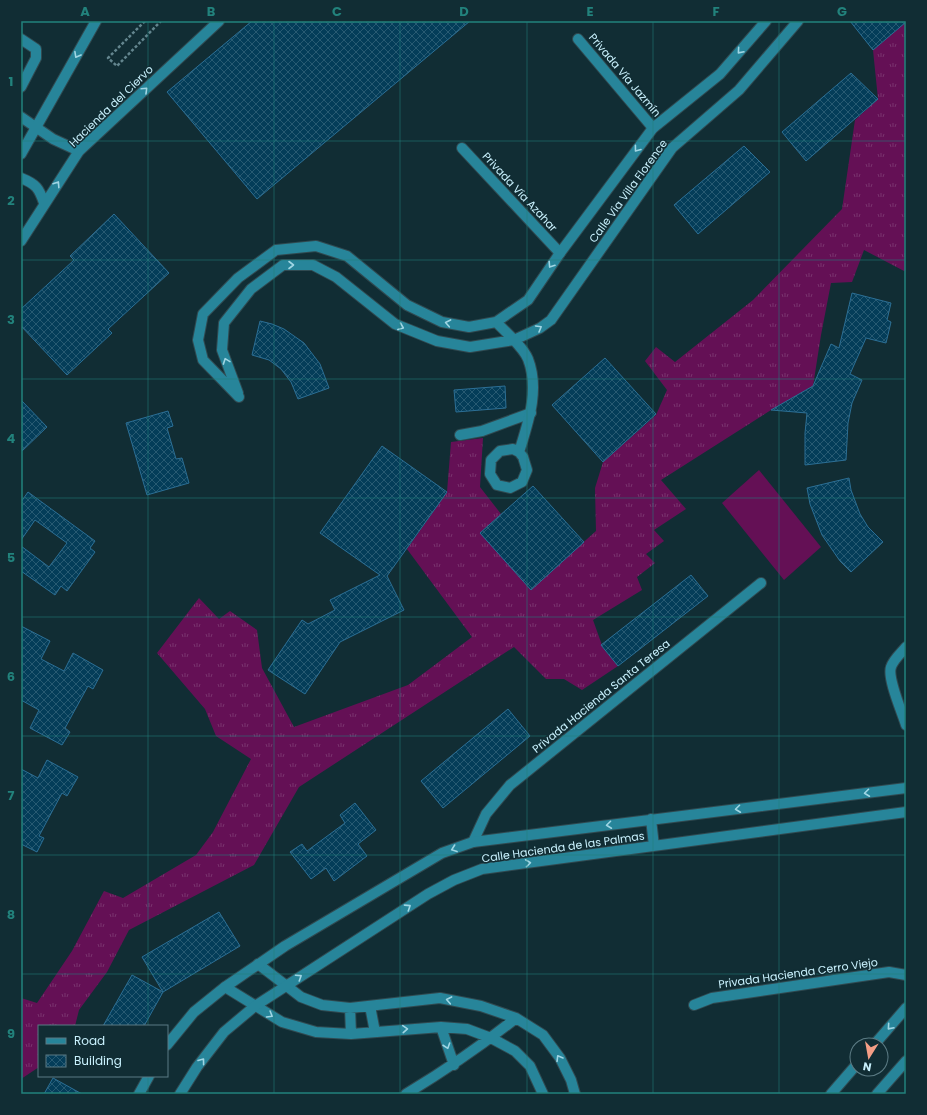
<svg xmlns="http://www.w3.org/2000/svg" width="927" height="1115" font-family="Poppins,sans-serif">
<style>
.grass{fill:url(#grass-tufts)}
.garden{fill:#641055}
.building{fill:url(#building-cross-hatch);stroke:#2c6f95}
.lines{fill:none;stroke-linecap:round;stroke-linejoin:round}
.service-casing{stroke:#304a51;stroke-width:12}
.minor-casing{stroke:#304a51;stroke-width:12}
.tertiary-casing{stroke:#304a51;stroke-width:12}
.secondary-casing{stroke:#304a51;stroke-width:12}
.path{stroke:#63858e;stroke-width:2.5;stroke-dasharray:3 2;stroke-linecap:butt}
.service{stroke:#27859a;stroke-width:10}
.minor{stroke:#27859a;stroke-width:10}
.tertiary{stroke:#27859a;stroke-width:10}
.secondary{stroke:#27859a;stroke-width:10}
.oneway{stroke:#a0d6e4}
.grid{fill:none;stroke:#22827c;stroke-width:1;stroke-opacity:0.55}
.labels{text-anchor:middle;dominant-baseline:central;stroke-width:3;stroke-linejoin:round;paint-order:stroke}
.street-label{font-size:11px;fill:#c9f1fd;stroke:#112d34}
.neatline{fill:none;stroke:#22827c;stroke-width:1.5}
.grid-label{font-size:13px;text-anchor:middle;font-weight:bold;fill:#22827c}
</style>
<defs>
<pattern id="grass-tufts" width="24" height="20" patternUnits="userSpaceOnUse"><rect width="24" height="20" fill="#641055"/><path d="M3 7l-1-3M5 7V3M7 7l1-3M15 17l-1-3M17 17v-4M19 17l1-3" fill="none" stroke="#79336e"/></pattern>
<pattern id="building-cross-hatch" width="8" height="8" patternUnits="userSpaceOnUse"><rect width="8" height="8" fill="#043d59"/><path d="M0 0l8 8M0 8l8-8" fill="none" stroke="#275a72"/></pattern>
</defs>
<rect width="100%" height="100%" fill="#112d34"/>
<!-- grass -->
<path class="grass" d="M906 22V272L864 250 852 282 831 283 821 335 813 386 771 410 661 480 686 509 654 530 664 541 646 554 655 563 637 577 642 590 593 620 603 648 618 666 582 690 564 679H546L514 647 299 787 254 865 129 930 107 972 79 1010 75 1026H39V1067L21 1079V998L37 1003 72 951 104 891 123 898 196 855 213 832 251 759 216 736 205 709 157 653 199 598 219 619 230 611 257 630 262 668 294 727 408 685 472 637 407 549 447 492 451 442 483 438 480 487 501 514 480 533 531 589 596 531 595 488 603 462 656 415 667 390 645 361 656 347 675 362 753 300 842 209 855 120 878 99 873 50Z"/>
<!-- garden -->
<path class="garden" d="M759 470 821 547 784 580 722 503Z"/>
<!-- building -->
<path class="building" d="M252 21H470L257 199 167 92Z
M850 21H906V22L873 50Z
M851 73 878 99 806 161 782 132Z
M744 146 770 172 698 234 674 205Z
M114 214 169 273 108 329 112 333 67 375 21 326V309L74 260 70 256Z
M852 293 891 303 887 320 891 322 886 343 866 338 850 374 862 380 852 403 848 423 846 460 805 465V433L807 413 771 410 813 386 831 344 839 348Z
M260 321 272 324 284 329 304 343 320 364 329 388 298 399 291 382 281 369 269 360 252 355Z
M605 358 656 414 603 462 552 405Z
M505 386 506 408 456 412 454 390Z
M21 400 47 427 21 452Z
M168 411 173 426 167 428 176 459 182 458 189 483 147 495 126 423Z
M382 446 447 492 387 576 404 610 340 642 305 694 268 670 302 620 308 624 335 610 330 600 380 575 320 533Z
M849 478 851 490 860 514 868 527 883 542 851 572 840 561 822 535 810 504 807 488Z
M533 486 584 542 531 590 480 533Z
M28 492 95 541 90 548 95 552 67 591 61 586 55 595 21 571V546L49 567 67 543 35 520 21 540V502Z
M691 575 708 596 618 666 601 645Z
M21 626 50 641 41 659 64 671 73 653 103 670 93 689 88 686 65 728 70 732 62 745 30 728 39 710 21 700Z
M508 709 530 736 443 808 421 781Z
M47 760 78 777 67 796 62 793 39 836 44 838 37 852 21 844V769L38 778Z
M355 803 376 830 358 844 367 856 334 881 326 868 311 879 290 852 302 844 307 851 345 823 340 815Z
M219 912 240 946 163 992 142 957Z
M132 975 163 992 144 1026H103Z
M53 1078 82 1094H44Z"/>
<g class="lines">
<!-- service casing -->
<g class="service-casing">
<path id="service" d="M21 39 36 49V58L21 87
M578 39 653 128
M21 117 53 139 79 151
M462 148 560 253
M460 435 482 431 531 413"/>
</g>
<!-- minor casing -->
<g class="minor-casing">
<path id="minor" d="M496 322C506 332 523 347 528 359 540 390 528 423 519 452
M238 393 222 350 224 323 251 289 283 265H313L336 277 395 324 437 341 470 347 514 340 540 328 551 320 672 148 739 90 798 21
M239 397 203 360 198 340 203 314 238 278 276 250 316 246 347 256 407 305 442 322 469 327 496 322 528 300 560 253 653 128 720 74 766 21
M513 449 519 452 523 457 527 470 522 482 510 488 497 485 490 474 491 460 500 451Z
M906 647C901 653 893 660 891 667 887 678 902 712 906 725
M473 842 486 814 510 785 761 583
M258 964 301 997 322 1005 350 1008 440 998 481 1006 516 1018 543 1035 560 1058 571 1080 575 1094
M225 987 282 1022 316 1032 351 1034 441 1027 467 1029 491 1038 515 1051 530 1066 543 1094
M694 1005 712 998 889 972 906 975
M370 1006 375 1032
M350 1008 351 1034
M441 1027 454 1065
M874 1045 906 1008
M406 1094C444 1071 481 1046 516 1018
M831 1094 857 1064
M877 1094 906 1061"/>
</g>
<!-- tertiary casing -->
<g class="tertiary-casing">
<path id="tertiary" d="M21 154 96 21
M21 178C36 184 39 188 44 203
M21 241 79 151 219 21"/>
</g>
<!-- secondary casing -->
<g class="secondary-casing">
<path id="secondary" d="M651 819 654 846
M167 1045 194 1012 225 987 285 946 442 853 473 842 906 788
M139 1094 149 1076
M180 1094 197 1067 224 1032 255 1006 428 894 454 880 482 869 906 812"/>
</g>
<!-- path -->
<path class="path" d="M145 21 108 58 117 66 161 21"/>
<!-- service -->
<use href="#service" class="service"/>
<!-- minor -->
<use href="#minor" class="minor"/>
<!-- tertiary -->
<use href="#tertiary" class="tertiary"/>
<!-- secondary -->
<use href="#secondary" class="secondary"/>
</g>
<!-- one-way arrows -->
<defs><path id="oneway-chevron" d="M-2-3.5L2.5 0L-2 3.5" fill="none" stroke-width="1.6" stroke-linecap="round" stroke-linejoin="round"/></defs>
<g class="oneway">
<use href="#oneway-chevron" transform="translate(740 51) rotate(131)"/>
<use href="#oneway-chevron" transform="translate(77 55) rotate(119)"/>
<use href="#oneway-chevron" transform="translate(145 90) rotate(-43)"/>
<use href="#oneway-chevron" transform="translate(637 149) rotate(127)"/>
<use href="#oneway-chevron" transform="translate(57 184) rotate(-57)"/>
<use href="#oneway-chevron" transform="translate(291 265)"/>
<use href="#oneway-chevron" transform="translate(551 265) rotate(123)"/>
<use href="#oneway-chevron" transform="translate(448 323) rotate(-169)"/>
<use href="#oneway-chevron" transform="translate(401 327) rotate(22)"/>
<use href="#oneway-chevron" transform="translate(539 328) rotate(-30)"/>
<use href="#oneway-chevron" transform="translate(226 361) rotate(-110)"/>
<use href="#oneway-chevron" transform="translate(867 793) rotate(173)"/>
<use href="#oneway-chevron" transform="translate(738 809) rotate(173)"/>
<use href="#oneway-chevron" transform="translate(609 825) rotate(173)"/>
<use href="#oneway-chevron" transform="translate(454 849) rotate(160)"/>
<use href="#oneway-chevron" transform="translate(528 863) rotate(-7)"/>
<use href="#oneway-chevron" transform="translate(408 907) rotate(-33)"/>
<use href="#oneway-chevron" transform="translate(299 977) rotate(-33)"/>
<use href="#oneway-chevron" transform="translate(449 1000) rotate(-169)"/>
<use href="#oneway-chevron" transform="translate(270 1015) rotate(31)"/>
<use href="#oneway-chevron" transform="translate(890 1027) rotate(131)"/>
<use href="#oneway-chevron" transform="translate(405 1029) rotate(-4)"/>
<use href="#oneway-chevron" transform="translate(447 1046) rotate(71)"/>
<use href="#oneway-chevron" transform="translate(559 1058) rotate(-121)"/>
<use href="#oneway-chevron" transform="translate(202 1061) rotate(-53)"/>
</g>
<!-- grid -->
<path class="grid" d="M148 21V1026M274 21V1094M400 21V1094M527 21V1094M653 21V1094M779 21V1094M21 141H906M21 260H906M21 379H906M21 498H906M21 617H906M21 736H906M21 855H906M21 974H906M148 1076V1094"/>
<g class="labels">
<!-- street labels -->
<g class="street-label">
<text transform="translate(625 75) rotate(50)">Privada Vía Jazmín</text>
<text transform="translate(111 106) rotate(-44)">Hacienda del Ciervo</text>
<text transform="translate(628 191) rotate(-54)">Calle Via Villa Florence</text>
<text transform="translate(520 192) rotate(47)">Privada Vía Azahar</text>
<text transform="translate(601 696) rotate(-39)">Privada Hacienda Santa Teresa</text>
<text transform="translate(563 847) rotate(-8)">Calle Hacienda de las Palmas</text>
<text transform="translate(798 973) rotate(-8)">Privada Hacienda Cerro Viejo</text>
</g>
</g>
<!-- border -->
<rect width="927" height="1115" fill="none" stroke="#112d34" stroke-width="44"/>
<!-- legend -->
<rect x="38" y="1025" width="130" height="52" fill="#112d34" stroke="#5b7b84"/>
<rect x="46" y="1038" width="20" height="6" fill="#27859a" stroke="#5b7b84"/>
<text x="74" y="1045" font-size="12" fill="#c9f1fd">Road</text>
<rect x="46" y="1055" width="20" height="12" fill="url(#building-cross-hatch)" stroke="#5b7b84"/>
<text x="74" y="1065" font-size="12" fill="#c9f1fd">Building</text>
<!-- north arrow -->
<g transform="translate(869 1057) rotate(191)"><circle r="19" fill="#112d34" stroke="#5b7b84"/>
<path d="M0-3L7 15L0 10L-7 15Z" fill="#f49e86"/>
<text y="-6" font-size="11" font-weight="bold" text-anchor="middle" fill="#c9f1fd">N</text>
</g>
<rect x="22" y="22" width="883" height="1071" class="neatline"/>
<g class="grid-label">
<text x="85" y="16">A</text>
<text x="211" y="16">B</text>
<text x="337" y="16">C</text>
<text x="464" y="16">D</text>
<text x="590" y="16">E</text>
<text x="716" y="16">F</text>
<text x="842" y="16">G</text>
<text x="11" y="86">1</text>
<text x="11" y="205">2</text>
<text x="11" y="324">3</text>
<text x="11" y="443">4</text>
<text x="11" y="562">5</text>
<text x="11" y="681">6</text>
<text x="11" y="800">7</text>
<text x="11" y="919">8</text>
<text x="11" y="1038">9</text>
</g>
</svg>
